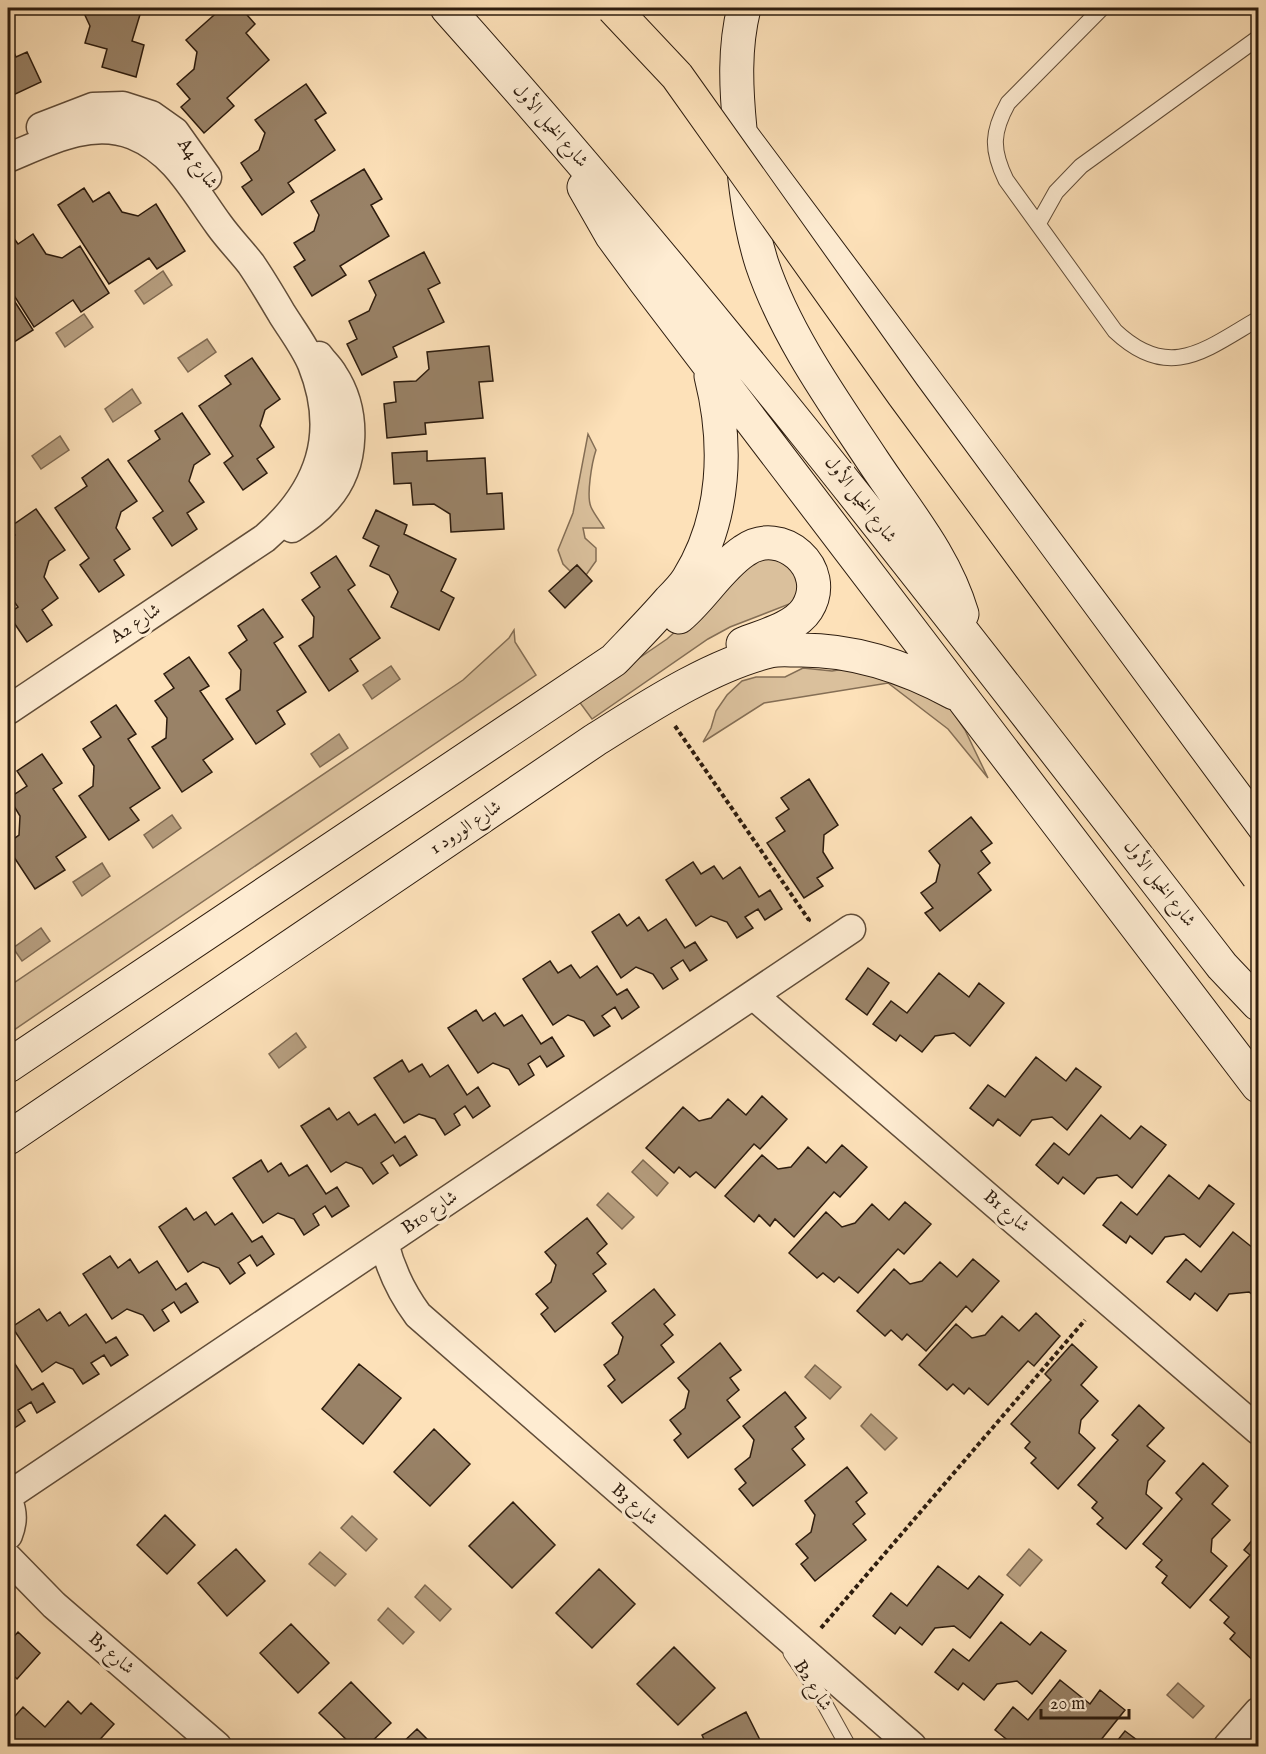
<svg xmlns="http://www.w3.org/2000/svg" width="1266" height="1754" font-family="'IM FELL English',Amiri,serif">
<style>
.green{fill:#dac09c;stroke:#846e55;stroke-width:1.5}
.water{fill:#b69e7f;stroke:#7f6a52;stroke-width:1.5}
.building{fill:#998267;stroke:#2d1c0e;stroke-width:1.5}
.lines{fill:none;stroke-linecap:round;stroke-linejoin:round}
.lane-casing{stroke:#614d39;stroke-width:17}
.street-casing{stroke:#614d39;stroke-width:31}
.secondary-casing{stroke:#2d1c0e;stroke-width:35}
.path{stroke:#2d1c0e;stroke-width:4;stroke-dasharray:4.5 3;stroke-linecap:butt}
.lane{stroke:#feecd2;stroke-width:15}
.street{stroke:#feecd2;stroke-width:28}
.secondary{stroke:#feecd2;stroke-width:33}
.primary-bridge-casing{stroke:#2d1c0e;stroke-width:35;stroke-linecap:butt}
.primary-bridge{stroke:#fde1b9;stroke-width:33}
.labels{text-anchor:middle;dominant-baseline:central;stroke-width:6;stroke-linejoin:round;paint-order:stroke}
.street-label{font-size:18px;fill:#2d1c0e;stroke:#feecd2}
</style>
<rect width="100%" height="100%" fill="#fde1b9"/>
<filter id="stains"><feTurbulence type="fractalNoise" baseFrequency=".00333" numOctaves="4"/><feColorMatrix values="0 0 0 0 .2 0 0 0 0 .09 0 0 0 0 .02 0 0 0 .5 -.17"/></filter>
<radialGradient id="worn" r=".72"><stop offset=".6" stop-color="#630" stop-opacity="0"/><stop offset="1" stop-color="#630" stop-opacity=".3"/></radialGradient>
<!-- green -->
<path class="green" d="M588 434 596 450C592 462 586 496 591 507 594 514 600 521 604 528H583L585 538 596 548V561L586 575 577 565 570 571 563 564 558 550 573 513Z
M770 547 803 580 792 603 730 627 708 639 592 719 578 700 667 639Z
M514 630 515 642 536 675 8 1034V987L463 680 509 638Z
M858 667 948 705 965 730 988 778 948 729 888 683 764 703 703 742 711 728 716 711 727 695 742 681 756 677H785L803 668 832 671Z"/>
<!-- water -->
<path class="water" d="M163 271 172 285 144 304 135 291Z
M84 314 93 327 65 347 56 333Z
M207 339 216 352 188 372 178 358Z
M132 389 141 403 113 422 105 409Z
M60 436 69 450 41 469 32 456Z
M391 666 400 679 372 699 363 685Z
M339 734 348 748 320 767 311 754Z
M172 815 181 828 153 848 144 835Z
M102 863 110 876 82 896 73 882Z
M41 928 50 941 22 961 13 948Z
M296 1033 306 1047 279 1068 269 1054Z
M643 1160 668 1183 657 1196 632 1172Z
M608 1193 634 1217 622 1229 597 1205Z
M815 1365 841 1387 830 1399 805 1377Z
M871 1414 897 1438 885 1450 861 1426Z
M352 1516 377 1539 366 1551 341 1528Z
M1029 1549 1042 1560 1020 1586 1007 1575Z
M320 1552 346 1574 335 1586 309 1564Z
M425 1585 451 1609 440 1621 415 1597Z
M388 1608 414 1632 403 1644 378 1620Z
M1178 1683 1204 1706 1193 1718 1167 1695Z"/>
<!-- building -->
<path class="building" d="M75 8H142L132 41 144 45 136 77 102 67 107 49 85 43 90 26 82 9Z
M222 8H241L255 24 246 33 269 60 227 98 234 106 204 133 181 107 190 99 177 84 194 69 197 52 186 40Z
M8 39 16 57 27 52 41 82 9 97 8 93Z
M306 84 326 113 315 120 335 150 288 183 294 192 262 215 242 187 252 180 241 163 259 150 265 133 255 120Z
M364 169 382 199 371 205 389 236 340 266 346 275 312 296 294 267 305 260 294 243 314 231 319 215 311 201Z
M84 188 93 202 109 192 122 212 138 216 156 204 185 251 157 269 149 258 109 284 58 205Z
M8 230 18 244 33 234 46 254 62 258 80 246 109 293 81 312 73 300 34 327 8 286Z
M424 252 440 283 428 289 444 322 393 347 397 357 362 375 347 344 357 339 349 321 369 311 376 295 369 281Z
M8 291 33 330 8 346Z
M489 346 493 381 479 382 483 418 425 423 426 434 387 438 384 404 396 402 394 382 416 381 429 369 427 352Z
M252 358 280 399 265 410 260 426 274 447 257 459 267 473 243 490 224 463 233 456 199 406 231 384 225 376Z
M182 413 210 454 194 465 189 481 204 502 187 513 197 529 172 546 153 518 163 511 128 461 160 439 155 431Z
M427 451V461L485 458 487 494 502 493 504 529 451 532 450 514 434 504 413 505 411 483 394 484 392 453Z
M108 459 137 501 121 512 116 528 130 549 114 560 124 575 99 592 80 565 89 558 55 508 87 486 82 478Z
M36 509 65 550 49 561 44 577 58 598 42 610 52 625 27 642 8 614 18 607 8 593V540L15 535 10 527Z
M376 510 407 525 404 534 456 559 441 591 454 598 439 630 391 607 398 592 389 575 370 566 379 546 363 538Z
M336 556 355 585 348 590 380 638 350 659 358 671 329 691 299 646 313 637 314 617 302 600 320 587 311 573Z
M577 565 592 581 565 608 549 591Z
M263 609 283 637 274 643 306 692 277 711 285 724 256 744 226 699 240 690 241 670 229 653 247 640 238 626Z
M189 657 209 686 200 691 233 739 203 760 212 772 182 792 152 747 166 738 167 718 155 701 174 688 164 674Z
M116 705 136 734 128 739 160 788 130 808 139 820 109 840 79 796 93 786 94 766 83 749 101 737 91 722Z
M42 754 62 783 53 789 86 837 56 857 65 870 35 889 8 848V843L19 835 20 816 9 798 27 786 17 771Z
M809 779 838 825 824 835 823 852 833 868 817 878 823 886 804 898 767 843 785 831 776 818 789 809 781 798Z
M971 817 992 843 981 851 990 863 978 873 991 890 940 931 925 913 933 908 921 893 936 882 940 865 929 851Z
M693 862 701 874 714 866 723 879 740 867 759 897 770 890 782 909 765 920 758 909 745 917 753 928 737 938 727 922 711 916 696 926 666 880Z
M619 914 627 926 639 917 648 931 666 919 685 948 695 942 707 960 690 971 683 960 671 968 678 979 663 989 653 974 636 967 621 978 592 932Z
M550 961 558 973 571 965 580 978 597 966 617 995 627 989 639 1007 622 1019 615 1007 602 1016 610 1026 594 1036 584 1021 568 1015 553 1025 523 979Z
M868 968 889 983 867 1015 846 999Z
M939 973 969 997 979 983 1004 1003 970 1046 954 1033 935 1036 922 1052 900 1035 896 1041 873 1024 891 1001 907 1013Z
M476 1010 483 1021 495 1013 504 1026 522 1015 541 1044 552 1037 564 1056 547 1067 540 1056 528 1064 534 1075 519 1085 509 1069 493 1063 478 1073 448 1028Z
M1036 1057 1066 1081 1076 1068 1101 1087 1067 1130 1052 1117 1032 1120 1020 1136 998 1119 993 1126 970 1108 988 1085 1005 1097Z
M402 1060 409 1072 422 1064 430 1077 448 1065 467 1095 478 1087 490 1106 473 1118 465 1106 454 1114 460 1125 445 1135 435 1119 419 1114 404 1123 374 1078Z
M762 1096 787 1119 760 1149 754 1144 715 1188 696 1172 690 1177 679 1167 674 1173 646 1148 683 1107 699 1121 711 1118 728 1099 746 1115Z
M329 1108 337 1120 349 1112 358 1125 375 1114 395 1143 405 1136 417 1155 400 1166 393 1155 381 1163 388 1173 373 1184 362 1168 346 1162 331 1172 301 1126Z
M1101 1115 1130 1139 1141 1126 1166 1145 1132 1188 1117 1175 1097 1178 1084 1194 1063 1177 1058 1184 1036 1165 1054 1143 1069 1155Z
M842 1145 867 1167 840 1197 834 1192 794 1237 775 1219 770 1226 759 1215 754 1222 725 1196 762 1155 778 1169 791 1167 808 1147 826 1163Z
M261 1160 268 1172 281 1163 289 1176 307 1165 326 1194 337 1187 349 1206 332 1217 325 1206 313 1214 319 1225 304 1235 294 1219 278 1213 263 1223 233 1178Z
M1169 1175 1199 1199 1209 1185 1234 1204 1200 1247 1184 1234 1165 1237 1152 1254 1130 1236 1126 1243 1103 1225 1121 1202 1137 1215Z
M905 1202 931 1224 904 1254 898 1249 858 1293 839 1277 834 1282 823 1273 817 1278 789 1253 826 1212 842 1227 855 1223 872 1204 889 1220Z
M186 1208 194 1220 206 1212 215 1225 232 1213 252 1242 262 1236 274 1254 257 1266 250 1255 238 1263 245 1273 230 1284 219 1268 203 1262 188 1272 159 1227Z
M587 1218 607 1244 597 1253 606 1264 593 1274 606 1291 555 1332 541 1314 548 1308 536 1294 551 1282 556 1265 545 1252Z
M1233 1232 1258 1252V1299L1249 1292 1229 1294 1217 1311 1195 1293 1190 1300 1167 1282 1186 1259 1201 1272Z
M110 1256 118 1268 130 1259 139 1273 157 1261 176 1290 186 1283 198 1302 181 1313 174 1302 162 1310 169 1321 154 1331 143 1315 127 1309 112 1319 83 1274Z
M973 1259 999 1281 972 1312 966 1306 926 1351 907 1334 902 1340 891 1330 885 1336 857 1311 894 1269 910 1284 922 1281 940 1262 957 1277Z
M654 1289 675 1315 664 1324 673 1335 661 1345 674 1362 622 1403 608 1386 615 1380 604 1365 618 1354 623 1337 612 1323Z
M39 1309 47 1321 60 1312 69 1326 86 1314 106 1343 116 1337 128 1355 111 1366 104 1355 91 1363 99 1374 83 1384 73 1369 56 1362 42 1372 12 1327Z
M1036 1313 1060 1336 1034 1366 1028 1361 988 1405 969 1388 964 1394 953 1384 947 1390 919 1365 956 1324 972 1338 985 1335 1002 1316 1019 1331Z
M720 1343 741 1370 730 1378 739 1390 727 1400 740 1417 688 1458 674 1440 681 1434 670 1420 685 1408 689 1391 678 1378Z
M1072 1344 1097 1367 1081 1385 1098 1401 1081 1420 1079 1433 1095 1448 1058 1489 1031 1463 1036 1458 1025 1448 1030 1442 1011 1424 1051 1380 1045 1374Z
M13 1361 32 1390 43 1383 55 1402 37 1413 31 1402 18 1410 25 1421 10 1431 8 1427V1364Z
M359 1364 401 1398 363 1444 322 1409Z
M785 1392 806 1418 795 1427 804 1439 792 1449 805 1465 753 1506 739 1489 746 1483 735 1469 750 1457 754 1440 743 1426Z
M1139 1405 1164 1428 1147 1446 1165 1461 1148 1481 1146 1494 1162 1508 1126 1549 1097 1524 1103 1518 1092 1508 1097 1502 1078 1485 1118 1440 1112 1435Z
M434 1429 470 1464 430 1506 394 1472Z
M1203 1463 1228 1486 1212 1504 1230 1520 1212 1539 1211 1552 1227 1566 1190 1608 1162 1583 1167 1576 1156 1567 1162 1560 1143 1544 1182 1499 1176 1493Z
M847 1467 867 1493 856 1502 865 1514 853 1524 866 1540 815 1581 801 1564 808 1558 796 1544 811 1532 815 1515 805 1501Z
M513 1502 555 1545 512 1588 469 1546Z
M165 1515 195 1545 167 1574 137 1545Z
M1258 1533V1663L1257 1664 1230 1639 1235 1633 1224 1623 1229 1617 1210 1600 1250 1555 1244 1550Z
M236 1549 265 1581 227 1616 198 1583Z
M938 1566 968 1589 979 1576 1003 1595 970 1638 954 1626 935 1628 922 1645 900 1627 895 1634 873 1616 891 1593 907 1606Z
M599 1569 635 1604 592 1648 556 1613Z
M1001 1622 1030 1645 1041 1632 1066 1651 1032 1694 1017 1681 997 1684 984 1700 963 1683 958 1690 935 1672 953 1649 969 1661Z
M291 1624 329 1663 298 1693 260 1653Z
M18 1632 40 1653 17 1679 10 1672 8 1675V1643Z
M674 1647 715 1688 678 1725 637 1684Z
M1060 1680 1090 1704 1100 1690 1125 1710 1096 1746H1084L1076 1740 1057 1742 1053 1746H1029L1022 1741 1018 1746H1015L995 1730 1013 1707 1028 1720Z
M351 1682 391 1723 367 1746H353L319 1713Z
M68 1701 81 1714 91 1703 114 1724 94 1746H87L84 1743 81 1746H8V1724L23 1707 45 1727Z
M746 1712 763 1746H707L702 1735Z
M417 1729 434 1746H399Z
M1125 1731 1145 1746H1113Z"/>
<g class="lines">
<!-- lane casing -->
<g class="lane-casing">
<path id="lane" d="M1102 8 1008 103C992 132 991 149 1006 180L1115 331C1169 382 1205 350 1258 319
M1038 224 1056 192 1081 166 1258 38
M791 1653 818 1692 848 1746"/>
</g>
<!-- street casing -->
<g class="street-casing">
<path id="street" d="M41 127 93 107 123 106 151 115 175 132 207 177
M8 158C46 142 91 118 133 135 175 152 194 191 219 225 229 239 241 251 251 264 262 280 272 297 282 314 292 330 305 347 312 364 340 434 320 490 265 538L8 710
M292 528C305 519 317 511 327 499 357 465 357 410 333 374 329 367 323 362 319 356
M753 995 1258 1430
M384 1243C391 1271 401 1292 418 1315L912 1746
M8 1496 851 929
M8 1500C13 1513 13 1522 8 1535
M8 1558 54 1605 217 1746
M1228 1746 1258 1712"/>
</g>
<!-- secondary casing -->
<g class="secondary-casing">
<path id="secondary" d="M447 8C721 314 970 641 1222 966L1258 1004
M744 8C734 48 736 88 740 129 744 175 748 220 762 264 786 335 832 399 873 461 906 511 945 556 962 614
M740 133 1258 826
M584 187 612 236 645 281 1258 1086
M679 617C702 598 720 567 744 551 781 524 832 569 807 609 795 628 763 636 743 644
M8 1066 614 660C633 640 652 621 670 600 676 594 683 587 688 579 726 518 728 444 711 376
M8 1138 595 740C646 708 711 665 770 651 778 649 789 650 797 650 853 649 906 667 954 693"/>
</g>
<!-- path -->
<path class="path" d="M675 726 809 920 807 922
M821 1628 1085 1320"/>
<!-- lane -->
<use href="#lane" class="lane"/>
<!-- street -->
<use href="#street" class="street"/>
<!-- secondary -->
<use href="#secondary" class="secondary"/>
<!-- primary-bridge casing -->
<g class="primary-bridge-casing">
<path id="primary-bridge" d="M613 8 677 76 903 394 1258 876"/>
</g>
<!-- primary-bridge -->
<use href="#primary-bridge" class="primary-bridge"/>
</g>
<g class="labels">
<!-- street labels -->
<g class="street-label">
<text transform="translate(550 126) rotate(49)">شارع الخيل الأول</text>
<text transform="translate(197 164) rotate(56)">A4 شارع</text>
<text transform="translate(860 500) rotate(52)">شارع الخيل الأول</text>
<text transform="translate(136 624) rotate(-34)">A2 شارع</text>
<text transform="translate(466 828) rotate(-34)">شارع الورود 1</text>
<text transform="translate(1159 884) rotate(52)">شارع الخيل الأول</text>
<text transform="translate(1006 1212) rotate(41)">B1 شارع</text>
<text transform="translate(430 1213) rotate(-34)">B10 شارع</text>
<text transform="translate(634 1505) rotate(41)">B3 شارع</text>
<text transform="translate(111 1654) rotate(41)">B5 شارع</text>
<text transform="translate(812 1686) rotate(58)">B2 شارع</text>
</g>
</g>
<!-- margin -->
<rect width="1266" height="1754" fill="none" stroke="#fde1b9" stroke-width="30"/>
<rect x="9" y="9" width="1248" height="1736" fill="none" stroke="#2d1c0e" stroke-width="3"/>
<rect x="15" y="15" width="1236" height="1724" fill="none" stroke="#2d1c0e" stroke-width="1.5"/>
<!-- scale -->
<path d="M1041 1709v9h88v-9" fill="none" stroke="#2d1c0e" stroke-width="3"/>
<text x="1050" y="1709" font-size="18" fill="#2d1c0e" stroke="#feecd2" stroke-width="4.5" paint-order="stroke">20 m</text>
<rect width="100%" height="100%" filter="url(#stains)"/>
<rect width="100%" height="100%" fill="url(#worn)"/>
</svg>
